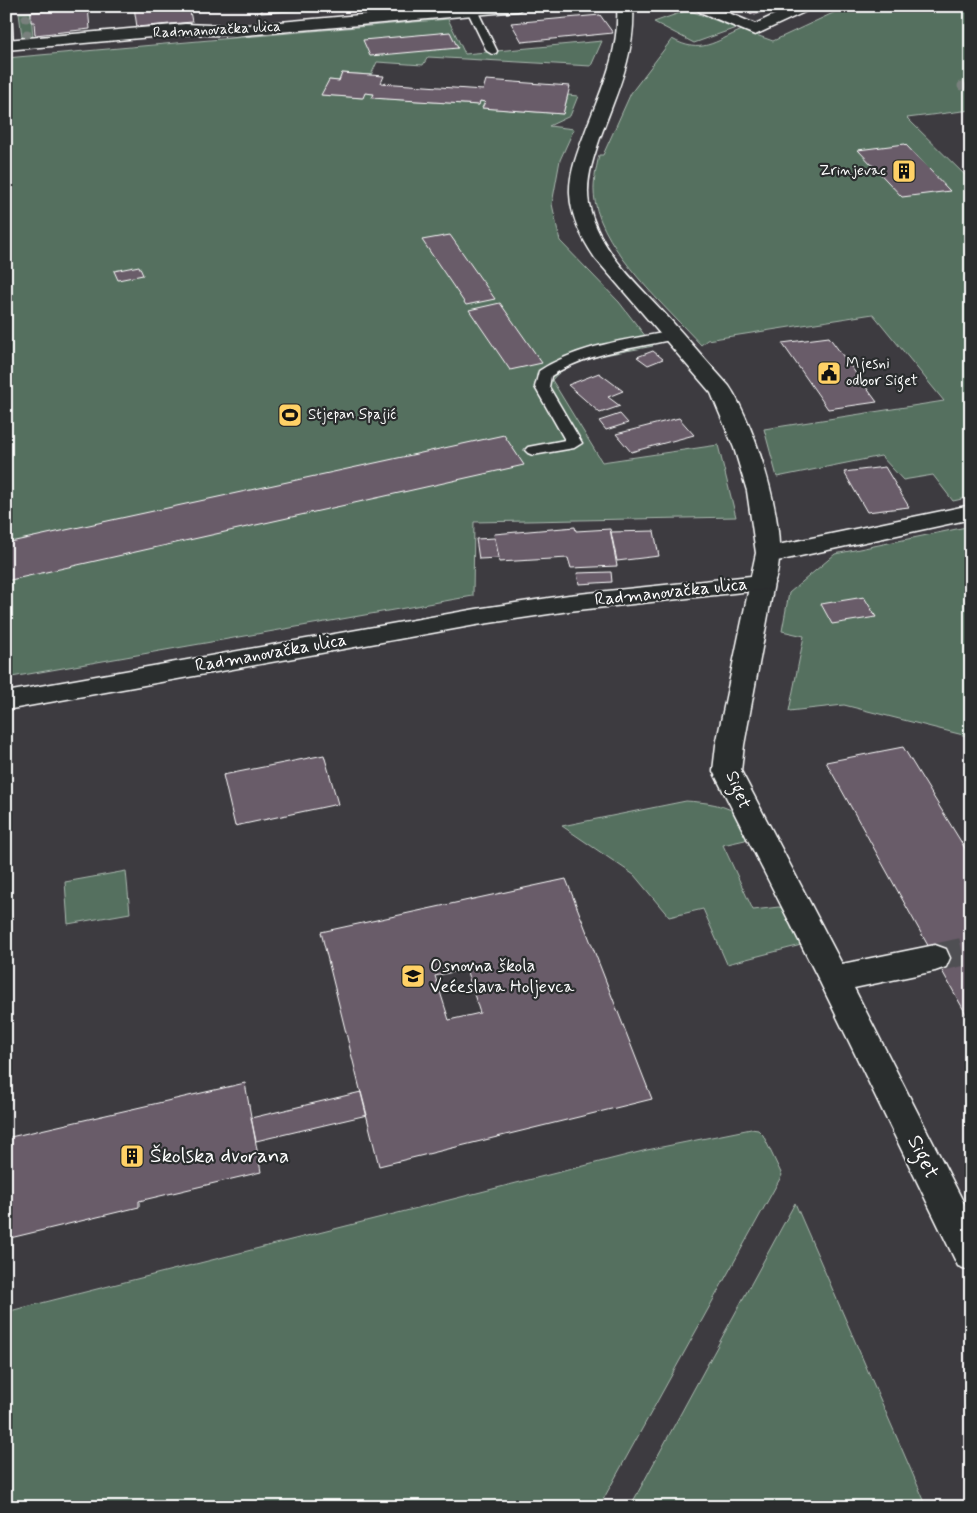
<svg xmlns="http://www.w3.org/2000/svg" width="977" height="1513" font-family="Mynerve,sans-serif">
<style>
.green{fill:#55705f;stroke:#aab8af}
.building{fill:#695b69;stroke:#fff;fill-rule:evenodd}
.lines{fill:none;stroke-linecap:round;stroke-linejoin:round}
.minor-tunnel{stroke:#504f53;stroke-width:28;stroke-dasharray:28 14;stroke-linecap:butt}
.service-casing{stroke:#fff;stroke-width:3}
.minor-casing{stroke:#fff;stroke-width:3}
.tertiary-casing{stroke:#fff;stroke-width:3}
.service{fill:#2a2d2e;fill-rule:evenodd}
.minor{fill:#2a2d2e;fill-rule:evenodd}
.tertiary{fill:#2a2d2e;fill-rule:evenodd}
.tree{fill:#79807d}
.labels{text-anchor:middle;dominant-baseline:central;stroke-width:4.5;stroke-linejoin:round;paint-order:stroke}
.far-street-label{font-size:15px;fill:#fff;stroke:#2a2d2e}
.far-poi-label{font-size:15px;fill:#fff;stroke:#2a2d2e;text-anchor:start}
.street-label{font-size:18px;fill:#fff;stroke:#2a2d2e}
.poi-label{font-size:18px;fill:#fff;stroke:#2a2d2e;text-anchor:start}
.near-poi-label{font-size:21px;fill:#fff;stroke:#2a2d2e;text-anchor:start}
.near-street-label{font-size:21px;fill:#fff;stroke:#2a2d2e}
</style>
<rect width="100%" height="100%" fill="#3d3b40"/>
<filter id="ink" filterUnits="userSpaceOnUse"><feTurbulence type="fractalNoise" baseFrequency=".02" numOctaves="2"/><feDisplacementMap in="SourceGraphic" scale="10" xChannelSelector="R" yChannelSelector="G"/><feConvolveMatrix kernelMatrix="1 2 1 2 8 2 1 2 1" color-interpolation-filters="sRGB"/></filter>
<g filter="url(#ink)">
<!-- green -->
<path class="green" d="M848 6H971V110L907 118 971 181V497L953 501 933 475 903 480 881 456 777 477 764 429 944 401 873 314 707 340 701 345C667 308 603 251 595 201 592 185 596 170 599 155H603L631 93 672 39C701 55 714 42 742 30L773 41Z
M688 10 736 28 694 43 654 22Z
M31 12 33 37H22L19 13Z
M448 19 465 54 602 41 591 66 428 57 423 65 377 62 371 75 342 73 339 81 329 80 322 95 362 98 365 93 374 94 373 98 479 105 480 101 485 102 483 108 563 114 568 95 578 96 570 116 549 126 574 129 560 160 552 204 560 241 619 302 653 346C626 352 568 357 552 380L602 462 718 445 736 517 474 522 473 596 6 678V58Z
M971 526V737L844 705 789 711 804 636 782 631 789 593 835 554Z
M686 801C702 802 729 804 740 817 744 822 746 831 749 836L745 840 723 845 753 910 779 907 786 909 805 944 727 964 703 909 669 917 634 875 562 826Z
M126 871 130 913 68 924 65 882Z
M751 1129 758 1130 763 1135 782 1175 599 1507H6V1312L647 1150Z
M795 1203 927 1507H630Z"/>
<!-- building -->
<path class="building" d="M58 6H67L68 9 88 7 90 29 35 35 34 22H31V12L58 10Z
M189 6 192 22 137 27 134 7Z
M261 6H365L261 13Z
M731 6H774L755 15Z
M600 15 613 33 522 42 511 23Z
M450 32 458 48 370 56 363 40Z
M342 73 384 76 381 83 483 90 486 80 570 86 563 114 482 108 485 102 480 101 479 105 372 98 374 94 365 93 363 98 321 95 329 80 339 81Z
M905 144 950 191 902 197 858 150Z
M450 235 495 299 466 305 422 240Z
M139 266 143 275 118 280 114 271Z
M500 303 542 363 510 370 469 310Z
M829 337 877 402 828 409 782 343Z
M653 351 663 359 648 365 637 357Z
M599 373 623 391 608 397 620 406 600 413 568 385Z
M620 414 628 423 606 430 599 421Z
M679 418 694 435 631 452 616 434Z
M504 435 524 465 6 581V543Z
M885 467 909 507 867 512 844 472Z
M575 527 576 531 610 529 617 566 571 568 568 558 499 562 494 534Z
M654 531 659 556 617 561 611 532Z
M495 538 499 558 479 559 476 539Z
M611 572 612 582 579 584 577 573Z
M864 597 876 617 832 624 821 604Z
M903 747 971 858V1023L826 762Z
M324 755 338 804 235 826 223 775Z
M566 879 652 1099 379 1166 321 932ZM466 969 480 1013 449 1020 435 976Z
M245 1083 261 1172 139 1201V1207L6 1239V1138Z
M361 1092 367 1115 256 1141 251 1118Z"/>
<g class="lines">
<!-- minor-tunnel -->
<path class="minor-tunnel" d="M935 958 971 950"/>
<!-- service casing -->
<g class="service-casing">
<path id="service" d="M472 7 477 10 497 51 496 53 492 54 487 51 467 10Z
M6 8 11 11 13 45 8 48Z
M673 331 678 332 680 335 678 338C635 349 589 351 551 376L549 387 582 443 574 448 533 455 528 453 525 450 528 447 565 440 535 387 539 371C579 345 627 340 673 331Z"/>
</g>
<!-- minor casing -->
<g class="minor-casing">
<path id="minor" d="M463 6H525L518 11 235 36 185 34 6 50V40L185 24 235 26Z
M699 6H712L755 24 793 6H813L811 9 755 35 700 12 697 9Z
M971 505V519L768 563 759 561 756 555 759 549 768 547Z
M762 575 771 577 774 583 744 745 741 771 842 964 935 945 946 949 950 958 946 967 935 971 854 988 971 1217V1271L958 1266 820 982 713 771 716 745 750 583 753 577Z"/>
</g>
<!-- tertiary casing -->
<g class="tertiary-casing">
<path id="tertiary" d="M617 6H633C636 54 616 94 600 138 593 159 585 181 589 204 598 250 636 282 666 315 687 338 708 363 729 386 755 424 797 547 771 589L569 611 476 625 6 710V692L476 609 569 595 751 576 756 553 747 491 734 448 711 393 595 258C582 239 571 218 570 194 569 174 577 154 584 135 600 92 620 53 617 6Z"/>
</g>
<!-- service -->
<use href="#service" class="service"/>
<!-- minor -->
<use href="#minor" class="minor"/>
<!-- tertiary -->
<use href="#tertiary" class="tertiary"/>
</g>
<!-- trees -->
<g class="tree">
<circle cx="26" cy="18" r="4.5"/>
<circle cx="27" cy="34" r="4.5"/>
<circle cx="962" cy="86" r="4.5"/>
</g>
</g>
<!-- icons -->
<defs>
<g id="building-square" transform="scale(1.25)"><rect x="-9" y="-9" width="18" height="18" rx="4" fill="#ffd166" stroke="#2a2d2e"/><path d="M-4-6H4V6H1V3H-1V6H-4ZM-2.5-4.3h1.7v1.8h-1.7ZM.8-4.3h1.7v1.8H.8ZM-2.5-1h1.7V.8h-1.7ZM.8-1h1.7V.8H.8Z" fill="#111"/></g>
<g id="civic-square" transform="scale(1.25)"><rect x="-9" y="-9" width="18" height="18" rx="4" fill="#ffd166" stroke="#2a2d2e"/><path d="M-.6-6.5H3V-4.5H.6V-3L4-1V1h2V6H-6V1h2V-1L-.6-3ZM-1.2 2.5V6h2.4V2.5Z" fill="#111"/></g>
<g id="stadium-square" transform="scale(1.25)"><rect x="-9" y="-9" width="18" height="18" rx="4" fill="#ffd166" stroke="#2a2d2e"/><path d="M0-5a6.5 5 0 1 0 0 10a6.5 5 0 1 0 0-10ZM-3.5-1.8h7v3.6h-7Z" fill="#111"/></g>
<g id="school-square" transform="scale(1.25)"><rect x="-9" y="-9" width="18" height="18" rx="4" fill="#ffd166" stroke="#2a2d2e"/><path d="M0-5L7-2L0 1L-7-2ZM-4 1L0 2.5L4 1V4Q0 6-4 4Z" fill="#111"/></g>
</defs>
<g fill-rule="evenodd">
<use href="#building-square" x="904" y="171"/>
<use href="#civic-square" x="829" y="373"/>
<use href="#stadium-square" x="290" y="415"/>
<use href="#school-square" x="413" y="976"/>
<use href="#building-square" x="132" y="1156"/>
</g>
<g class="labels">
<!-- far-street labels -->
<g class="far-street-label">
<text transform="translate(217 30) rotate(-3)">Radmanovačka ulica</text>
</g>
<!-- far-poi labels -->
<g class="far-poi-label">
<text x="886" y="171" text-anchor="end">Zrinjevac</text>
<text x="846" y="364">Mjesni<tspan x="846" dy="17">odbor Siget</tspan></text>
<text x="308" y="415">Stjepan Spajić</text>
</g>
<!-- street labels -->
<g class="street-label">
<text transform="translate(671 592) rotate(-6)">Radmanovačka ulica</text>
<text transform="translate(271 653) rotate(-10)">Radmanovačka ulica</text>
<text transform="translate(738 790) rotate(68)">Siget</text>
</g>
<!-- poi labels -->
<g class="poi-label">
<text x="430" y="966">Osnovna škola<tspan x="430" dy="21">Većeslava Holjevca</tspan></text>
</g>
<!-- near-poi labels -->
<g class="near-poi-label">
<text x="150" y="1156">Školska dvorana</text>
</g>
<!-- near-street labels -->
<g class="near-street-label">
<text transform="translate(923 1157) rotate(64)">Siget</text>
</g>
</g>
<!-- margin -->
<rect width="977" height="1513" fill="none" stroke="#2a2d2e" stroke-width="25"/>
<rect x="12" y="12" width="952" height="1488" fill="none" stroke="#fff" stroke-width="2" filter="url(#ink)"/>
</svg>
